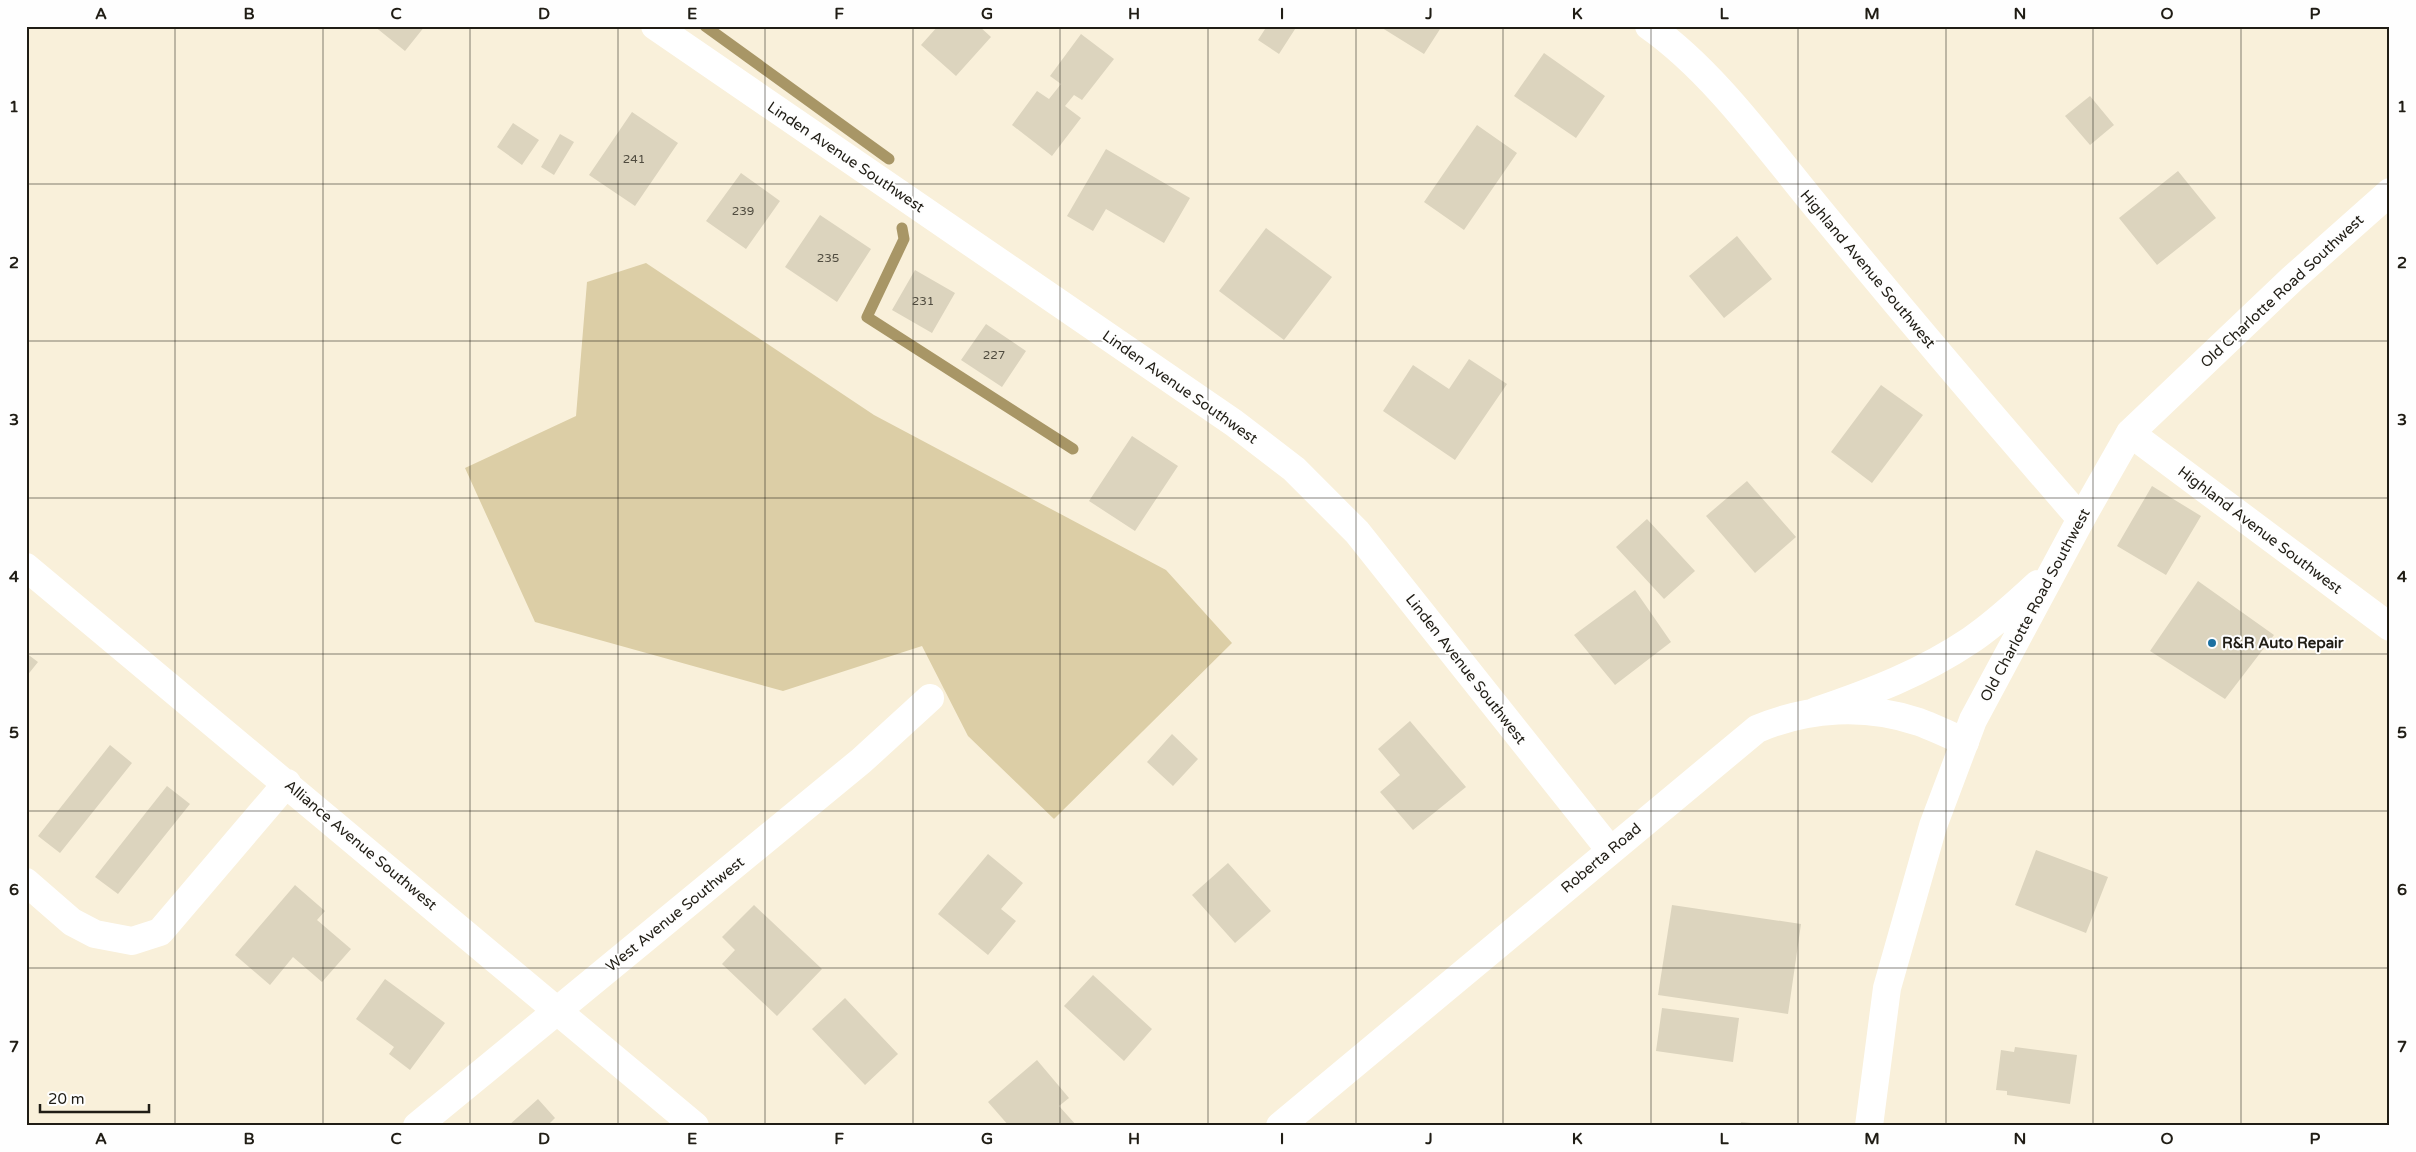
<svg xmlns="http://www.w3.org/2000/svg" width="2416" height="1152" font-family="'Varela Round',sans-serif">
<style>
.green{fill:#dccea6}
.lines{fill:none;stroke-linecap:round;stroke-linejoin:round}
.stream{stroke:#a89666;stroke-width:11}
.building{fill:#dcd4be}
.minor{stroke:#fff;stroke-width:28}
.major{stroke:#fff;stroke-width:28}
.grid{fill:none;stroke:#201d15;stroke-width:1;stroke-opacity:0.55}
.poi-dot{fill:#1c70a1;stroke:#fefefe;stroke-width:2}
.labels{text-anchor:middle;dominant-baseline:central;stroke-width:4;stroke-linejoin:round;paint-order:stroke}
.number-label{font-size:12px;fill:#4f4b3f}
.street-label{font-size:15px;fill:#201d15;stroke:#fefefe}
.poi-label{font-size:15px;font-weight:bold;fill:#201d15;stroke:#fefefe;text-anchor:start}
.neatline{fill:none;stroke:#201d15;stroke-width:2}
.grid-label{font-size:16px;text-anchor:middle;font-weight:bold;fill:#201d15}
</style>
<rect width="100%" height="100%" fill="#f9f0da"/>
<!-- green -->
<path class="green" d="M646 263 874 415 1166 570 1232 643 1054 819 968 736 922 646 783 691 535 622 465 468 576 416 587 282Z"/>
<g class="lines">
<!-- stream -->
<path class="stream" d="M705 26 889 159
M902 228 904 239 867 317 1073 449"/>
</g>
<!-- building -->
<path class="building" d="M374 26H425L405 51Z
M938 26H979L991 37 956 76 921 45Z
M1267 26H1297L1279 54 1258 40Z
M1379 26H1442L1424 54Z
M1081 34 1114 59 1082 100 1074 95 1065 106 1081 118 1052 156 1012 125 1037 91 1049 99 1061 84 1050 76Z
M1544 53 1605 96 1576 138 1514 96Z
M2090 96 2114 125 2090 145 2065 116Z
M632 112 678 143 635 206 589 175Z
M513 123 539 140 522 165 497 147Z
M1477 125 1517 153 1464 230 1424 202Z
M560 134 574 142 554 175 541 167Z
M1106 149 1190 198 1164 243 1106 209 1093 231 1067 216Z
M2178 171 2216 218 2157 265 2119 218Z
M741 173 780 201 746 249 706 221Z
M820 215 871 249 837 302 785 267Z
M1266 228 1332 277 1284 340 1219 291Z
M1737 236 1772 279 1724 318 1689 276Z
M915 270 955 293 932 333 892 310Z
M986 324 1026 351 1002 387 961 360Z
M1469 359 1507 384 1455 460 1383 411 1413 365 1449 389Z
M1881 385 1923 415 1872 483 1831 452Z
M1132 436 1178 466 1135 531 1089 501Z
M1747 481 1796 537 1755 573 1706 516Z
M2152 486 2201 516 2166 575 2117 546Z
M1647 519 1695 571 1664 599 1616 547Z
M2198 581 2274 635 2225 699 2150 651Z
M1635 590 1671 642 1615 685 1574 635Z
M26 653 38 662 26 677Z
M1410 721 1466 787 1413 830 1380 792 1400 775 1378 749Z
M1172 734 1198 759 1173 786 1147 762Z
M110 745 132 763 60 853 38 836Z
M167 786 190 804 118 894 95 877Z
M2036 850 2108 877 2086 933 2015 905Z
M988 854 1023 883 1001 909 1016 921 988 955 938 914Z
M1228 863 1271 911 1235 943 1192 895Z
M295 885 325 911 317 920 351 949 322 982 293 957 270 985 235 955Z
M754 905 822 969 777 1016 722 964 735 950 722 937Z
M1672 905 1801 924 1788 1014 1658 995Z
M1093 975 1152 1029 1124 1061 1064 1006Z
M385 979 445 1023 410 1070 389 1054 394 1047 356 1019Z
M845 998 898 1054 865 1085 812 1029Z
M1662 1008 1739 1018 1733 1062 1656 1051Z
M2015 1047 2077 1055 2070 1104 2007 1095V1091L1996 1090 2001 1050 2014 1052Z
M1037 1060 1069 1098 1059 1106 1077 1126H1009L988 1102Z
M538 1099 555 1118 547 1126H508Z
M1741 1122 1762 1124V1126H1741Z"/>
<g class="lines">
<!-- minor -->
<path class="minor" d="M655 26 1234 423 1294 469 1357 532 1610 850
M1649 26C1716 73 1772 154 1825 217 1909 319 1994 419 2081 519
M2130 433 2390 627
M26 567 695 1126
M26 882 72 922 95 934 132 941 160 932 287 783
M417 1126 861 761 930 698
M1280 1126 1757 729C1809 707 1866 704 1919 722 1935 728 1950 735 1965 742"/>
<!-- major -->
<path class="major" d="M1816 711C1872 692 1922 673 1971 640 1995 624 2017 603 2038 584
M1869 1126 1887 988 1933 826 1973 720 2081 519 2130 433 2292 279 2390 192"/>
</g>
<!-- grid -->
<path class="grid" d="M175 26V1126M323 26V1126M470 26V1126M618 26V1126M765 26V1126M913 26V1126M1060 26V1126M1208 26V1126M1356 26V1126M1503 26V1126M1651 26V1126M1798 26V1126M1946 26V1126M2093 26V1126M2241 26V1126M26 184H2390M26 341H2390M26 498H2390M26 654H2390M26 811H2390M26 968H2390"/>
<!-- markers -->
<circle class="poi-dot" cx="2212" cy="643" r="5"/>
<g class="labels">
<!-- number labels -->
<g class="number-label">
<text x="634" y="159">241</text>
<text x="743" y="211">239</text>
<text x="828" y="258">235</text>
<text x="923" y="301">231</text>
<text x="994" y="355">227</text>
</g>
<!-- street labels -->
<g class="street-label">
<text transform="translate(846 157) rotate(34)">Linden Avenue Southwest</text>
<text transform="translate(1868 269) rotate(50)">Highland Avenue Southwest</text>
<text transform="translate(2282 291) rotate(-43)">Old Charlotte Road Southwest</text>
<text transform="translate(1180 387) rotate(35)">Linden Avenue Southwest</text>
<text transform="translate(2260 530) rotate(37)">Highland Avenue Southwest</text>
<text transform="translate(2035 605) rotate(-62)">Old Charlotte Road Southwest</text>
<text transform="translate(1466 669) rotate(52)">Linden Avenue Southwest</text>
<text transform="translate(361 845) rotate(40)">Alliance Avenue Southwest</text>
<text transform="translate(1601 858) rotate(-40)">Roberta Road</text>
<text transform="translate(675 914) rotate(-39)">West Avenue Southwest</text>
</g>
<!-- poi labels -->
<g class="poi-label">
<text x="2222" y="643">R&amp;R Auto Repair</text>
</g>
</g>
<!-- border -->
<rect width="2416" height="1152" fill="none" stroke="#fefefe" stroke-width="55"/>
<!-- scale -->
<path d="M40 1104v8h109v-8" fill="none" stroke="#201d15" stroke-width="2.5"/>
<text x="48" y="1104" font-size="15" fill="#201d15" stroke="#fefefe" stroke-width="4" paint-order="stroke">20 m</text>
<rect x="28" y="28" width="2360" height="1096" class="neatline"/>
<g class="grid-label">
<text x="101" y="19">A</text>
<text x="249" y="19">B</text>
<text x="396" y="19">C</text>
<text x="544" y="19">D</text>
<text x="692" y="19">E</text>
<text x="839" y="19">F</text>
<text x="987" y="19">G</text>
<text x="1134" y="19">H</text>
<text x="1282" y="19">I</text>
<text x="1429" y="19">J</text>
<text x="1577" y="19">K</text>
<text x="1724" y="19">L</text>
<text x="1872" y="19">M</text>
<text x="2020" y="19">N</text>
<text x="2167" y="19">O</text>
<text x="2315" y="19">P</text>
<text x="14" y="112">1</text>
<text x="2402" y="112">1</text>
<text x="14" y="268">2</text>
<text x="2402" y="268">2</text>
<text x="14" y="425">3</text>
<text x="2402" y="425">3</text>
<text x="14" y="582">4</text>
<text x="2402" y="582">4</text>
<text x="14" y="738">5</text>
<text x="2402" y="738">5</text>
<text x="14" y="895">6</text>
<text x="2402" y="895">6</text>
<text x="14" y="1052">7</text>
<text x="2402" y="1052">7</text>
<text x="101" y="1144">A</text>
<text x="249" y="1144">B</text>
<text x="396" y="1144">C</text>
<text x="544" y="1144">D</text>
<text x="692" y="1144">E</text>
<text x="839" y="1144">F</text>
<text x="987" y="1144">G</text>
<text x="1134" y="1144">H</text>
<text x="1282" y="1144">I</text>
<text x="1429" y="1144">J</text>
<text x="1577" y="1144">K</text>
<text x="1724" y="1144">L</text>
<text x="1872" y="1144">M</text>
<text x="2020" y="1144">N</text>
<text x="2167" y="1144">O</text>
<text x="2315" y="1144">P</text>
</g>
</svg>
